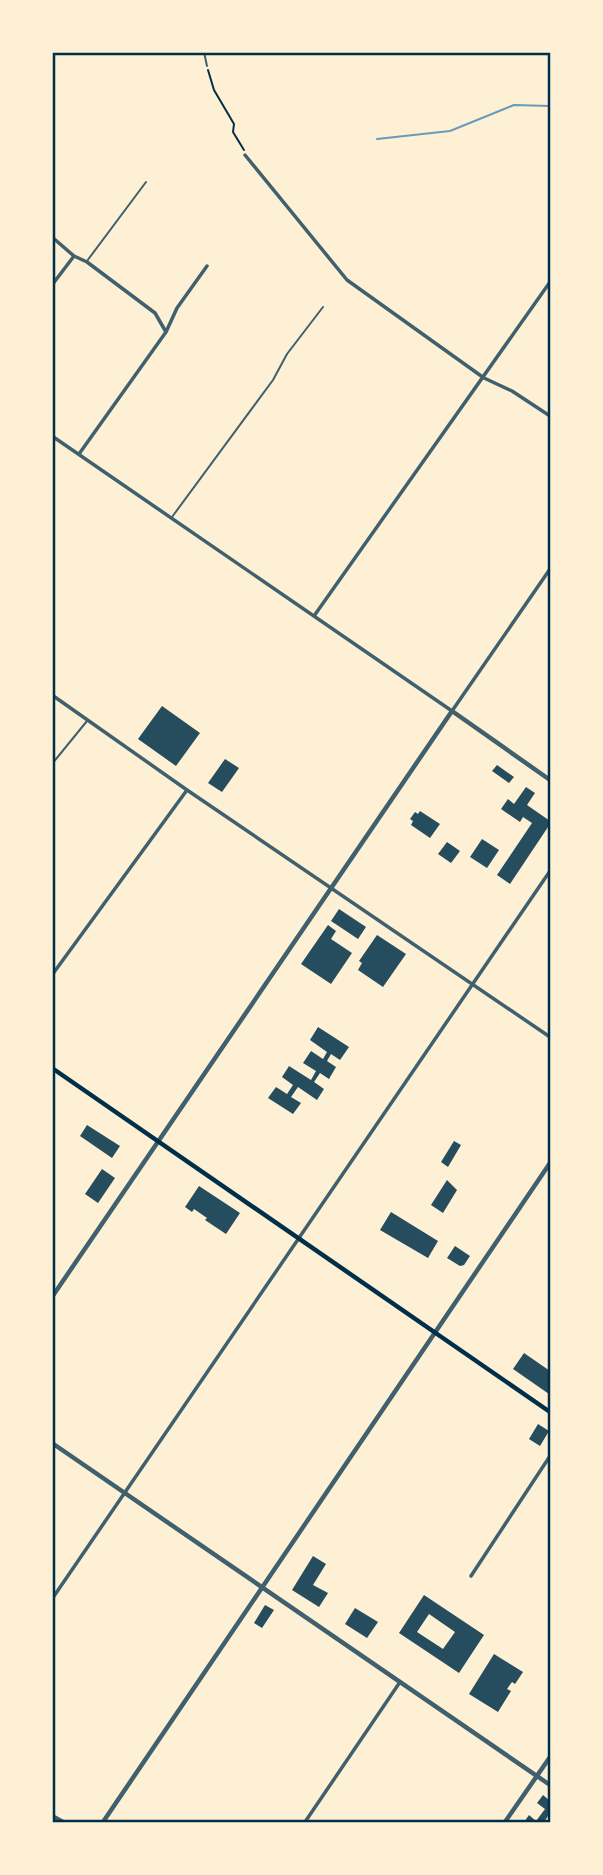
<svg xmlns="http://www.w3.org/2000/svg" width="603" height="1875" font-family="Lato,sans-serif">
<style>
.lines{fill:none;stroke-linecap:round;stroke-linejoin:round}
.stream{stroke:#669bbc;stroke-width:2}
.building{fill:#264d5e;fill-rule:evenodd}
.path{stroke:#003049;stroke-width:2}
.service{stroke:#3f606c;stroke-width:2}
.minor{stroke:#3f606c;stroke-width:3.5}
.tertiary{stroke:#3f606c;stroke-width:4.5}
.secondary{stroke:#003049;stroke-width:4.5}
.neatline{fill:none;stroke:#003049;stroke-width:2.5}
</style>
<rect width="100%" height="100%" fill="#fdf0d5"/>
<g class="lines">
<!-- stream -->
<path class="stream" d="M377 139 450 131 514 105 550 106"/>
</g>
<!-- building -->
<path class="building" d="M162 706 200 733 176 766 138 739Z
M225 759 239 768 222 792 208 783Z
M497 765 514 777 509 783 492 771Z
M526 787 535 793 527 805 550 821V824L510 884 497 875 532 823 523 817 520 822 501 809 508 799 514 804Z
M420 811 440 824 430 838 411 825 413 821 410 819 415 812 418 814Z
M482 839 499 850 487 868 470 857Z
M447 842 460 851 451 863 438 854Z
M339 909 366 927 358 939 331 921Z
M328 925 336 931 331 939 352 953 331 984 301 964Z
M377 935 406 954 383 987 358 970 362 963 359 961Z
M318 1027 349 1047 340 1060 331 1054 327 1061 336 1067 329 1079 320 1073 314 1082 324 1089 317 1100 298 1087 291 1097 301 1103 293 1114 268 1098 276 1087 287 1094 293 1085 282 1077 289 1066 311 1080 316 1071 303 1063 311 1051 323 1059 327 1052 310 1040Z
M87 1125 120 1146 112 1158 80 1136Z
M454 1141 461 1145 448 1167 441 1162Z
M102 1169 115 1178 98 1203 85 1194Z
M447 1180 457 1190 443 1213 431 1205Z
M199 1186 240 1213 226 1234 205 1220 207 1218 194 1209 192 1212 185 1207Z
M391 1212 438 1241 428 1258 380 1230Z
M455 1246 470 1256 464 1265 460 1266 447 1258Z
M524 1353 550 1371 549 1394 513 1369Z
M538 1424 549 1431 540 1446 529 1439Z
M313 1556 326 1564 313 1585 328 1593 319 1607 292 1590Z
M424 1595 484 1635 459 1673 399 1633ZM429 1614 455 1632 443 1649 417 1632Z
M265 1605 274 1610 262 1628 254 1623Z
M355 1608 378 1622 367 1638 345 1624Z
M494 1654 523 1672 515 1684 512 1682 507 1689 511 1691 498 1712 469 1694Z
M543 1795 550 1801V1813L544 1822H524L529 1815 536 1821 545 1809 537 1803Z"/>
<g class="lines">
<!-- path -->
<path class="path" d="M208 70 214 90 234 124 233 132 244 150"/>
<!-- service -->
<path class="service" d="M204 52 207 66
M87 261 146 182
M172 517 273 380 287 354 323 307
M52 764 87 721"/>
<!-- minor -->
<path class="minor" d="M245 155 347 280 484 378 512 391 550 416
M52 237 74 256 87 262 155 313 166 332
M52 285 74 256
M52 436 452 711 550 569
M79 454 166 332 177 308 207 266
M314 616 550 282
M52 695 187 790 550 1037
M52 975 187 790
M471 1576 550 1456
M52 1599 550 871
M305 1822 400 1682"/>
<!-- tertiary -->
<path class="tertiary" d="M52 1297 452 711 550 780
M52 1443 550 1785
M52 1816 63 1822
M103 1822 550 1163
M505 1822 550 1757"/>
<!-- secondary -->
<path class="secondary" d="M52 1068 550 1412"/>
</g>
<!-- border -->
<rect width="603" height="1875" fill="none" stroke="#fdf0d5" stroke-width="108"/>
<rect x="54" y="54" width="495" height="1767" class="neatline"/>
</svg>
